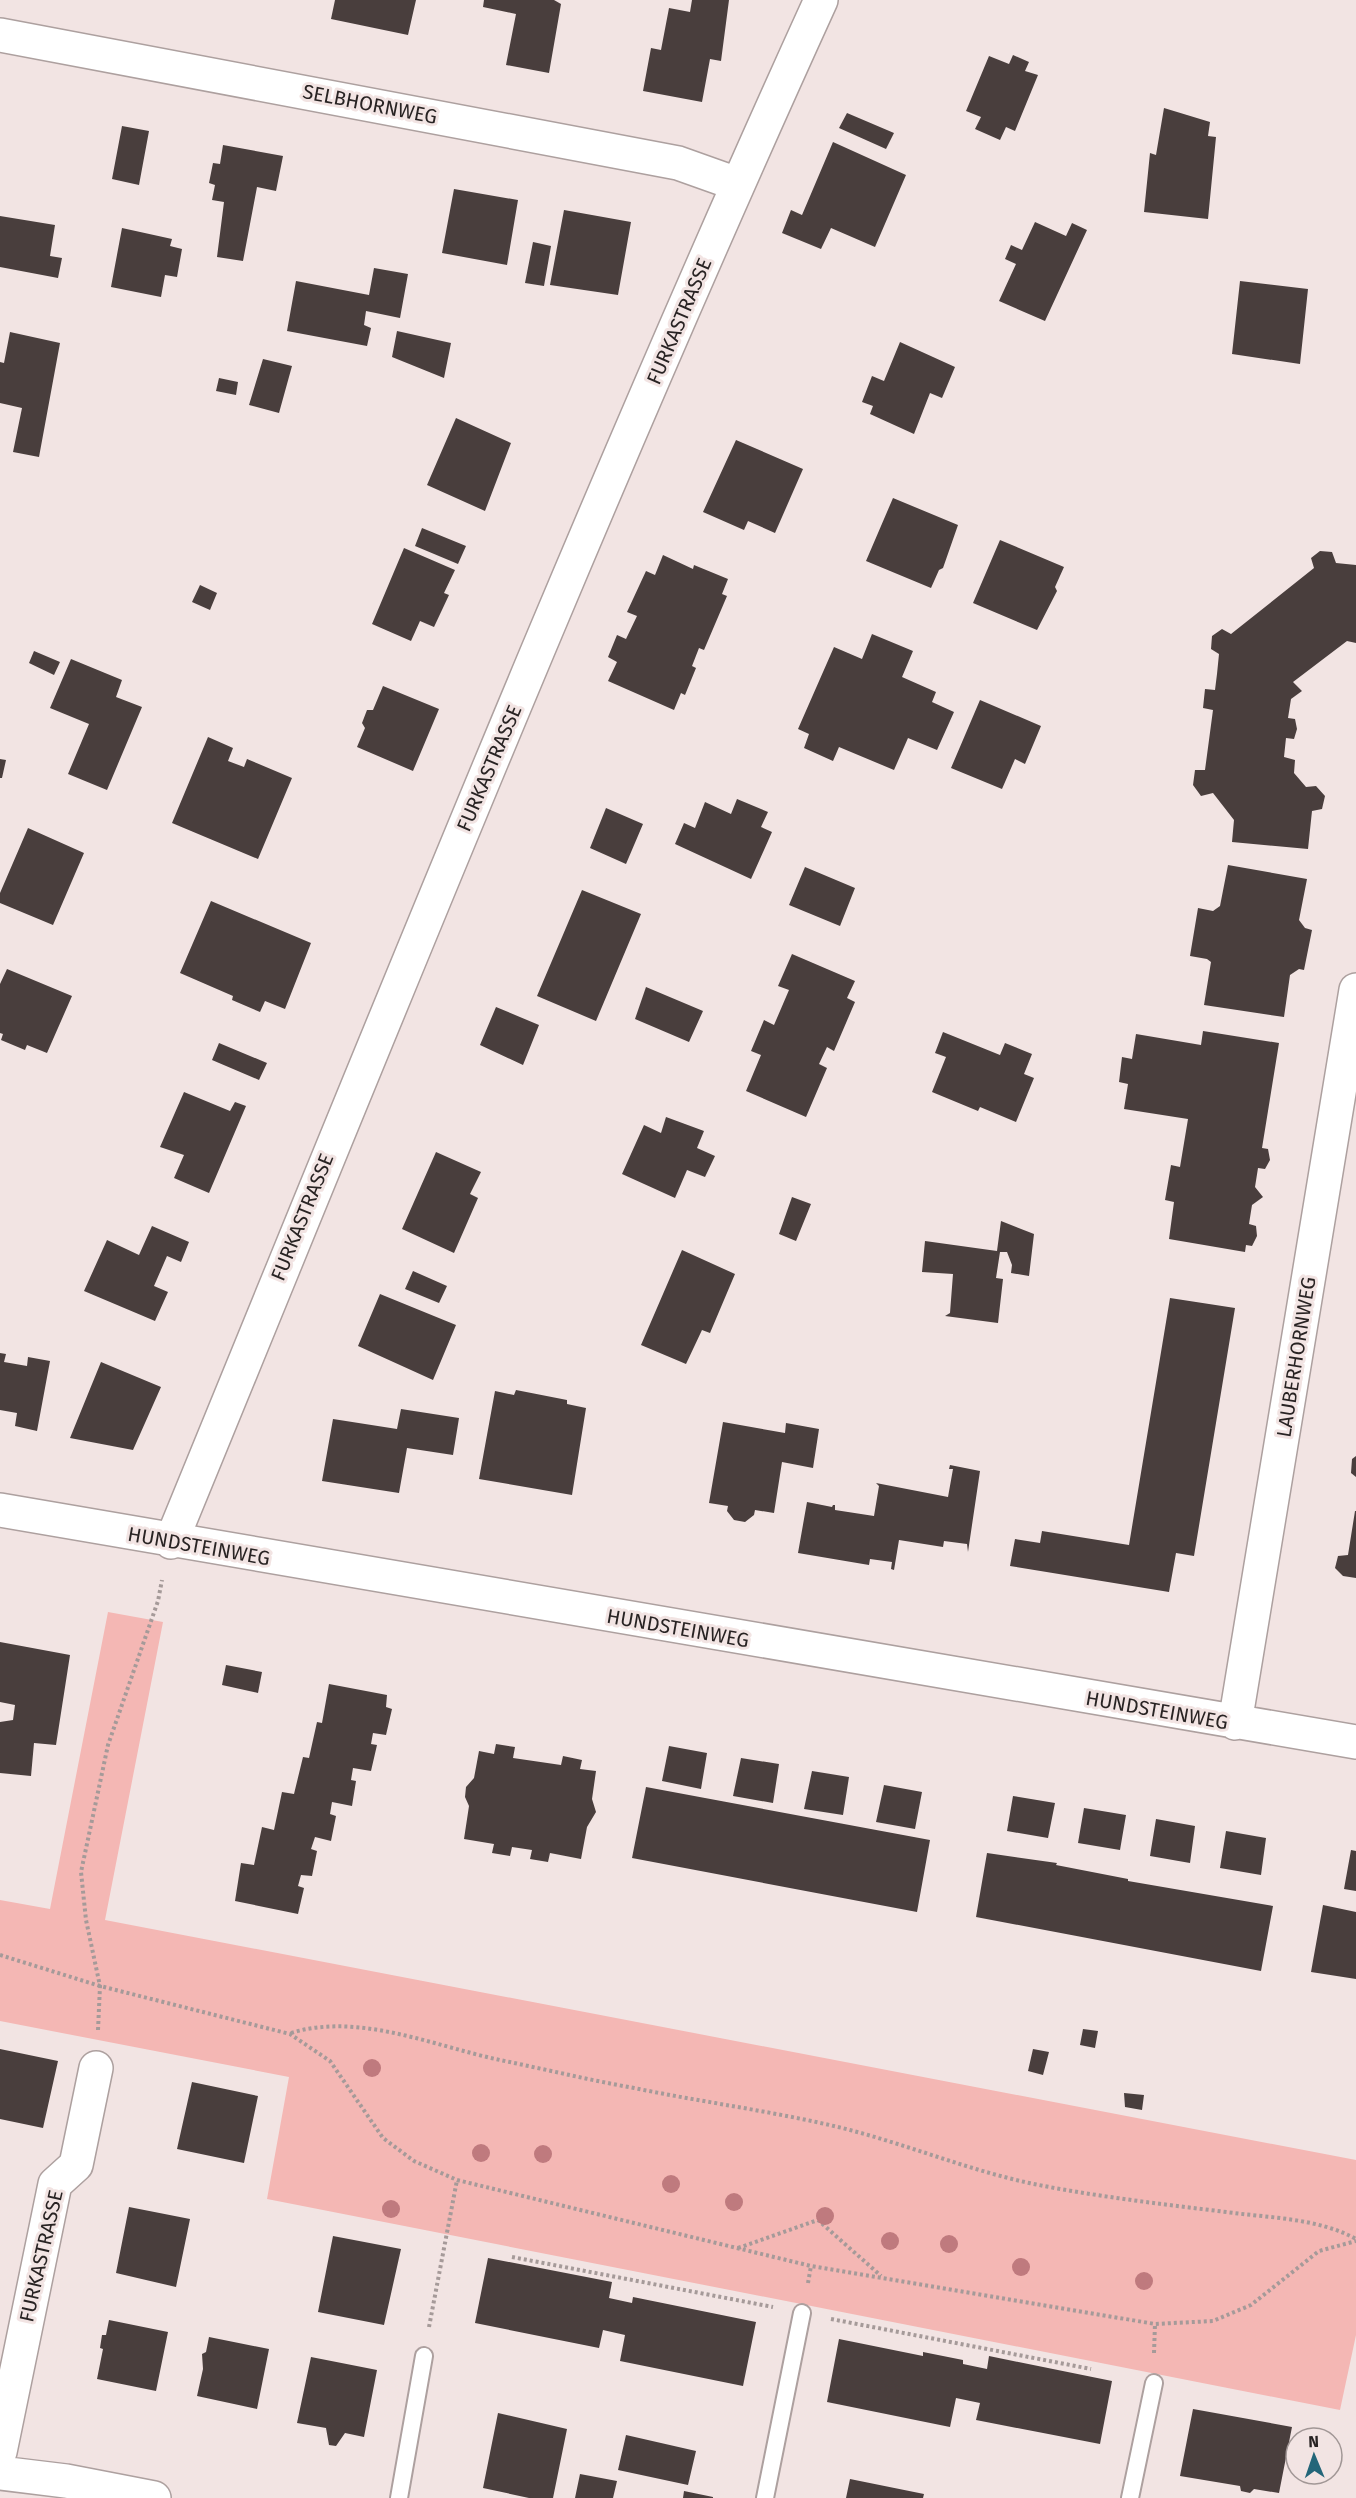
<svg xmlns="http://www.w3.org/2000/svg" width="1356" height="2498" font-family="'Fira Sans',sans-serif">
<style>
.green{fill:#f4b7b4}
.building{fill:#493e3d}
.lines{fill:none;stroke-linecap:round;stroke-linejoin:round}
.lane-casing{stroke:#ada09f;stroke-width:20}
.street-casing{stroke:#ada09f;stroke-width:36}
.path{stroke:#a59a99;stroke-width:4;stroke-dasharray:3 3;stroke-linecap:butt}
.lane{stroke:#fff;stroke-width:16}
.street{stroke:#fff;stroke-width:33}
.tree{fill:#bf7a7e}
.labels{text-anchor:middle;dominant-baseline:central;stroke-width:6;stroke-linejoin:round;paint-order:stroke}
.street-label{font-size:20px;fill:#282323;stroke:#f2e4e3}
</style>
<rect width="100%" height="100%" fill="#f2e4e3"/>
<!-- green -->
<path class="green" d="M108 1612 163 1622 105 1920 1356 2160V2335L1340 2410 267 2199 289 2077 0 2021V1900L50 1909Z"/>
<!-- building -->
<path class="building" d="M335 0H416L408 35 331 19Z
M484 0H554L561 4 549 73 506 65 516 14 483 7Z
M692 0H729L721 61 710 59 702 102 643 91 651 48 661 50 669 8 690 12Z
M1013 55 1029 62 1025 71 1038 75 1015 131 1006 127 1000 140 975 129 981 117 966 111 989 56 1009 64Z
M1164 108 1210 122 1208 136 1216 137 1208 219 1144 212 1150 153 1156 155Z
M847 113 894 133 886 149 839 128Z
M122 126 149 131 139 185 112 179Z
M833 142 906 175 875 247 831 228 821 249 782 233 791 210 802 215Z
M223 145 283 156 276 191 257 187 243 261 217 257 224 202 212 200 215 185 209 183 213 163 220 164Z
M454 189 518 200 507 265 442 253Z
M564 210 631 222 618 295 550 285Z
M0 216 55 225 50 256 62 258 58 278 0 267Z
M1035 222 1066 236 1072 223 1087 230 1045 321 999 301 1016 264 1005 259 1011 245 1022 250Z
M122 228 172 239 170 246 182 249 177 277 165 275 161 297 111 287Z
M533 242 551 246 544 286 525 283Z
M374 268 408 274 400 318 366 311 364 325 371 328 367 346 287 331 296 281 369 295Z
M1240 281 1308 289 1300 364 1232 354Z
M397 331 451 343 444 378 392 357Z
M10 332 60 343 39 457 13 452 22 408 0 403V362L4 363Z
M900 342 955 367 942 398 930 393 914 434 870 414 873 406 862 402 872 376 884 381Z
M263 359 292 366 279 413 249 405Z
M219 378 238 382 236 395 216 391Z
M456 418 511 443 485 511 427 485Z
M736 440 803 469 775 533 748 521 744 530 703 512Z
M893 498 958 525 943 568 939 570 931 588 866 561Z
M422 528 466 546 458 564 415 546Z
M1000 540 1064 567 1055 587 1057 591 1037 630 973 603Z
M404 548 455 570 444 593 449 595 434 627 420 621 411 641 372 624Z
M1320 551 1332 552 1336 563 1356 565V643L1347 641 1293 682 1302 691 1291 699 1288 718 1295 719 1297 729 1294 739 1286 738 1284 757 1295 760 1294 773 1306 787 1316 786 1325 796 1322 809 1312 811 1308 849 1232 842 1234 820 1213 793 1201 796 1193 785 1195 770H1205L1213 710 1203 708 1205 689 1215 690 1217 674 1219 654 1211 649 1212 636 1222 629 1231 634 1314 568 1311 558Z
M663 555 693 569 694 565 728 579 722 594 727 596 704 650 699 648 692 666 696 668 685 695 681 693 674 710 608 681 617 662 608 657 617 635 626 639 637 616 627 612 646 571 655 575Z
M200 585 217 593 210 610 192 602Z
M872 634 913 651 902 677 936 692 932 702 954 712 937 750 908 738 894 770 839 747 833 761 804 748 809 734 798 729 834 647 862 659Z
M34 651 60 662 54 675 29 663Z
M71 659 122 680 116 697 142 707 107 790 68 774 89 724 50 708Z
M383 686 439 709 413 771 357 747 365 728 362 723 367 710H373Z
M980 700 1041 726 1025 764 1015 759 1002 789 951 768Z
M208 737 233 748 228 761 244 767 247 759 292 778 258 859 172 823Z
M0 759 6 760 2 778H0Z
M737 799 768 812 761 827 772 832 751 879 675 844 684 823 695 828 705 802 731 814Z
M606 808 643 824 626 864 590 848Z
M28 828 84 853 53 925 0 903V893Z
M1228 865 1307 879 1299 920 1305 928 1312 930 1304 970 1299 969 1290 975 1284 1017 1204 1005 1211 962 1207 959 1190 956 1198 908 1213 911 1220 906Z
M805 867 855 888 840 926 789 905Z
M582 890 641 914 596 1021 537 996Z
M211 901 311 943 285 1009 265 1001 260 1012 232 1000 233 996 180 973Z
M792 954 855 981 847 998 855 1002 834 1051 827 1047 819 1064 827 1068 806 1117 746 1091 761 1055 751 1051 764 1020 774 1025 789 990 778 986Z
M7 969 72 996 47 1053 27 1045 25 1050 1 1040 3 1034 0 1033V984Z
M646 987 703 1011 689 1042 635 1019Z
M496 1007 539 1025 523 1065 480 1045Z
M1203 1031 1279 1043 1262 1148 1268 1149 1270 1160 1265 1169 1258 1168 1255 1187 1263 1197 1252 1205 1249 1224 1256 1226 1257 1236 1252 1246 1246 1245 1245 1252 1169 1239 1174 1202 1165 1200 1171 1165 1180 1167 1188 1119 1124 1109 1128 1084 1119 1082 1122 1057 1132 1059 1136 1034 1201 1045Z
M943 1032 1000 1055 1005 1043 1032 1054 1024 1074 1034 1078 1016 1122 980 1107 978 1111 932 1092 946 1057 935 1053Z
M219 1043 267 1063 259 1080 212 1060Z
M184 1092 230 1111 235 1102 246 1106 209 1193 174 1178 184 1155 160 1147Z
M666 1117 704 1131 697 1148 715 1156 705 1177 687 1170 675 1198 622 1174 644 1125 661 1133Z
M436 1152 481 1172 470 1194 478 1198 454 1253 402 1229Z
M792 1197 811 1204 796 1241 779 1234Z
M1001 1221 1034 1234 1029 1276 1011 1273 1012 1265 1007 1252H1000L996 1278 1003 1279 998 1323 945 1316 950 1313 953 1274 922 1272 925 1241 997 1251Z
M152 1226 189 1242 181 1262 167 1256 154 1286 168 1292 155 1321 84 1291 107 1240 139 1255Z
M682 1250 735 1274 710 1333 702 1330 686 1364 641 1345Z
M413 1271 447 1286 439 1303 405 1289Z
M380 1294 456 1325 433 1380 358 1346Z
M1170 1298 1235 1308 1194 1556 1176 1553 1169 1592 1010 1566 1015 1539 1040 1543 1042 1531 1129 1545Z
M0 1353 6 1354 4 1362 27 1366 28 1357 50 1361 37 1431 15 1426 17 1413 0 1410Z
M101 1362 161 1387 133 1450 70 1438Z
M516 1390 567 1400V1404L586 1408 572 1495 479 1479 495 1391 514 1395Z
M401 1409 459 1418 453 1455 407 1448 399 1493 322 1481 333 1419 397 1429Z
M723 1422 785 1433 786 1423 819 1429 813 1468 782 1462 774 1513 755 1510 754 1515 745 1522 734 1520 727 1511 728 1506 709 1503Z
M1356 1456V1477L1351 1473 1352 1459Z
M950 1465 980 1471 968 1552 967 1544 944 1541 943 1547 899 1540 894 1570 891 1569 892 1562 870 1559 869 1565 798 1553 807 1502 832 1507 833 1505H835V1510L874 1516 879 1486 876 1483 948 1497 953 1469H949Z
M1355 1511H1356V1578L1343 1576 1335 1568 1338 1556 1348 1555Z
M0 1642 70 1655 56 1745 34 1743 31 1776 0 1773V1722L13 1720 15 1705 0 1702Z
M226 1665 262 1672 258 1693 222 1685Z
M329 1684 387 1695 386 1707 392 1709 386 1735 373 1733 371 1744 377 1745 371 1771 353 1768 351 1780 356 1781 352 1806 332 1802 330 1814 336 1816 331 1841 315 1837 311 1849 317 1851 312 1876 301 1875 298 1886 304 1888 298 1914 235 1901 241 1863 254 1865 262 1827 274 1830 282 1792 294 1794 303 1757 309 1758 317 1722 322 1723Z
M496 1744 515 1747 513 1758 561 1765 563 1756 582 1760 580 1769 596 1771 592 1799 596 1812 587 1827 581 1859 550 1853 548 1862 530 1859 532 1850 512 1847 510 1856 492 1853 494 1844 464 1839 469 1806 465 1797 466 1787 474 1778 479 1751 494 1754Z
M669 1746 707 1753 701 1789 662 1781Z
M741 1758 779 1764 773 1803 733 1796Z
M812 1771 849 1777 843 1815 804 1809Z
M884 1785 922 1792 915 1829 876 1822Z
M646 1787 930 1840 917 1912 632 1858Z
M1013 1796 1055 1803 1048 1838 1007 1831Z
M1084 1808 1126 1815 1120 1850 1078 1843Z
M1156 1819 1195 1826 1190 1863 1150 1856Z
M1226 1831 1266 1838 1261 1875 1220 1868Z
M1351 1850 1356 1851V1891L1344 1889Z
M987 1853 1057 1863 1056 1865 1128 1879V1881L1273 1906 1261 1971 976 1917Z
M1323 1905 1356 1912V1979L1311 1972Z
M1083 2029 1098 2031 1095 2048 1080 2045Z
M0 2049 58 2061 43 2128 0 2119Z
M1033 2049 1049 2052 1043 2075 1028 2071Z
M192 2082 258 2096 244 2163 177 2149Z
M1124 2093 1144 2095 1142 2110 1125 2107Z
M129 2207 190 2219 176 2287 116 2273Z
M333 2236 401 2249 384 2325 318 2312Z
M488 2258 612 2282 609 2298 632 2303 633 2297 756 2322 743 2386 620 2361 625 2335 603 2330 599 2348 475 2323Z
M109 2320 168 2332 156 2391 97 2379 103 2349 100 2348 102 2335H106Z
M209 2337 269 2349 257 2409 197 2396 203 2369 202 2354 206 2352Z
M839 2339 923 2356V2352L963 2360V2364L987 2369 989 2356 1112 2381 1100 2444 976 2420 980 2403 956 2398 950 2427 827 2402Z
M311 2357 377 2370 364 2437 345 2433 336 2446 329 2445 326 2428 297 2423Z
M1193 2409 1292 2427 1279 2493 1254 2489 1250 2493 1241 2491 1240 2486 1180 2476Z
M498 2413 567 2429 553 2498H529L483 2488Z
M626 2435 696 2451 688 2485 618 2470Z
M580 2474 617 2481 613 2498H575Z
M850 2479 924 2494 923 2498H846Z
M684 2491 713 2497V2498H683Z"/>
<g class="lines">
<!-- lane casing -->
<g class="lane-casing">
<path id="lane" d="M399 2498 424 2356
M765 2498 802 2313
M1130 2498 1154 2383"/>
</g>
<!-- street casing -->
<g class="street-casing">
<path id="street" d="M0 35 678 163 737 184
M0 1510 1356 1742
M171 1542C383 1026 590 507 821 0
M1235 1723 1356 990
M0 2452 55 2184 76 2165 96 2068
M0 2473 66 2481 154 2498"/>
</g>
<!-- path -->
<path class="path" d="M0 1955 100 1986 290 2034 330 2061 383 2138 414 2161 457 2180 811 2266 1155 2324 1213 2321 1251 2305 1319 2251 1356 2241
M98 2030 100 1986 86 1920 81 1872 108 1745 158 1601 162 1580
M291 2033C358 2012 434 2046 500 2060 544 2069 589 2080 634 2088 702 2102 771 2111 838 2127 908 2144 974 2173 1044 2186 1107 2198 1170 2205 1234 2213 1274 2218 1320 2219 1356 2239
M738 2248 818 2220 881 2276
M512 2257 773 2307
M808 2283 811 2266
M831 2319 1091 2369
M429 2327 457 2180
M1154 2353 1155 2324"/>
<!-- lane -->
<use href="#lane" class="lane"/>
<!-- street -->
<use href="#street" class="street"/>
</g>
<!-- trees -->
<g class="tree">
<circle cx="372" cy="2068" r="9"/>
<circle cx="481" cy="2153" r="9"/>
<circle cx="543" cy="2154" r="9"/>
<circle cx="671" cy="2184" r="9"/>
<circle cx="734" cy="2202" r="9"/>
<circle cx="391" cy="2209" r="9"/>
<circle cx="825" cy="2216" r="9"/>
<circle cx="890" cy="2241" r="9"/>
<circle cx="949" cy="2244" r="9"/>
<circle cx="1021" cy="2267" r="9"/>
<circle cx="1144" cy="2281" r="9"/>
</g>
<g class="labels">
<!-- street labels -->
<g class="street-label">
<text transform="translate(370 104) rotate(11)">SELBHORNWEG</text>
<text transform="translate(679 321) rotate(-67)">FURKASTRASSE</text>
<text transform="translate(489 768) rotate(-67)">FURKASTRASSE</text>
<text transform="translate(302 1217) rotate(-68)">FURKASTRASSE</text>
<text transform="translate(1296 1357) rotate(-81)">LAUBERHORNWEG</text>
<text transform="translate(199 1546) rotate(10)">HUNDSTEINWEG</text>
<text transform="translate(678 1628) rotate(10)">HUNDSTEINWEG</text>
<text transform="translate(1157 1710) rotate(10)">HUNDSTEINWEG</text>
<text transform="translate(41 2256) rotate(-77)">FURKASTRASSE</text>
</g>
</g>
<!-- north arrow -->
<g transform="translate(1314 2456) rotate(358)"><circle r="28" fill="#f2e4e3" stroke="#a19796" stroke-width="1.5"/>
<path d="M0-4.5L10 22L0 15L-10 22Z" fill="#236679"/>
<text y="-9" font-size="16" font-weight="bold" text-anchor="middle" fill="#282323">N</text>
</g>
</svg>
